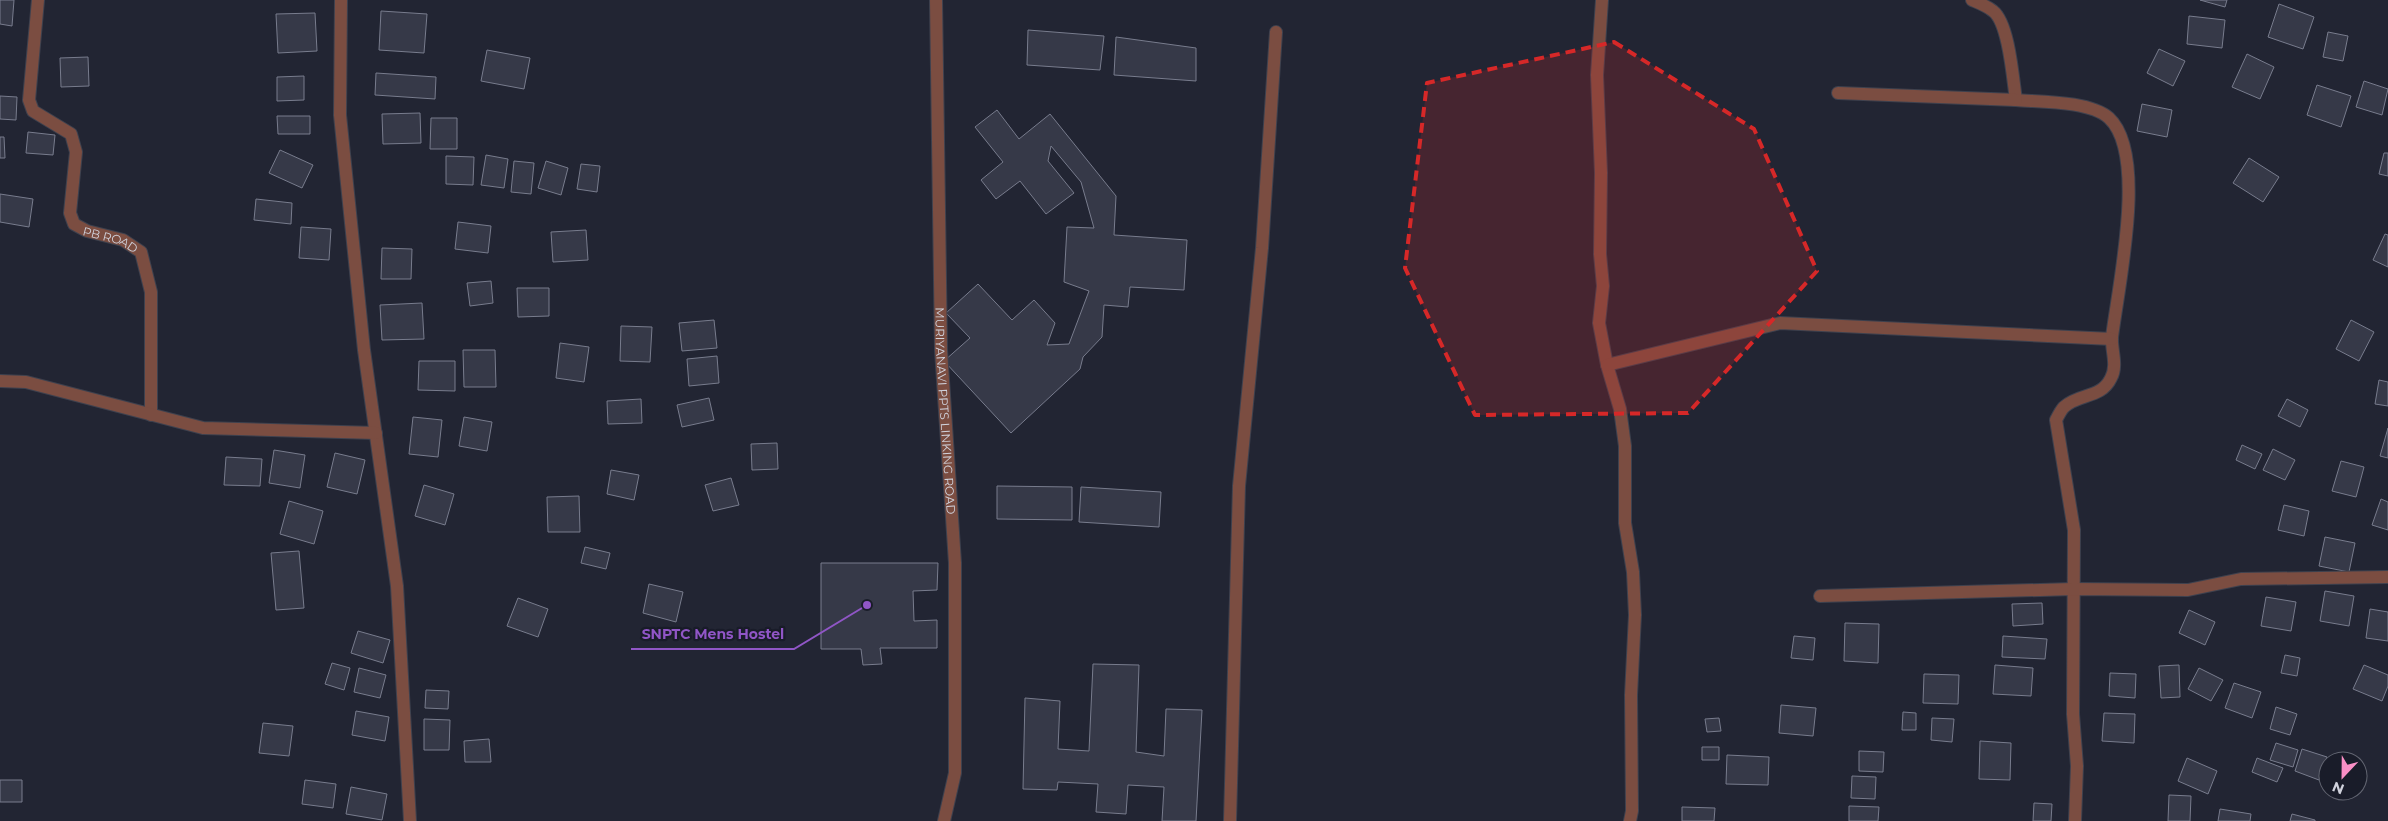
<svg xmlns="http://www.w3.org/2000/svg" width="2388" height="821" font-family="Montserrat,sans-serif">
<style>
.building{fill:#363948;stroke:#787c8d}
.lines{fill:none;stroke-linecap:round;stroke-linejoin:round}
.street-casing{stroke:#3e414e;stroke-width:14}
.street{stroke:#7b4d41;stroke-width:12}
.marked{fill:#d62828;fill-opacity:0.2;stroke:#d62828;stroke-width:4;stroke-dasharray:10 6;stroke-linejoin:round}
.labels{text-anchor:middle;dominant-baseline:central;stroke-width:4.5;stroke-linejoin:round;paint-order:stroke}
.street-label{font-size:12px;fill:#d0d2dc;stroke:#191c29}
.leader{fill:none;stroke:#9056c6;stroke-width:2}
.callout-dot{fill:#9056c6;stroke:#191c29;stroke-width:2}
.callout-label{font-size:14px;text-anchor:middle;font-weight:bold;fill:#9056c6;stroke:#191c29;stroke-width:4.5;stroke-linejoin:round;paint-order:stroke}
</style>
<rect width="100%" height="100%" fill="#222533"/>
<!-- building -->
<path class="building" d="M0 0H14L12 26 0 24Z
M2200 0H2227L2225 7Z
M2279 4 2314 17 2303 49 2268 37Z
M381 11 427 14 424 53 379 50Z
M315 13 317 51 278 53 276 14Z
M2189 16 2225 20 2222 48 2187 44Z
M1028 30 1104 36 1100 70 1027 65Z
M2328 32 2348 36 2343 61 2323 57Z
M1116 37 1196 48V81L1114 75Z
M2159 49 2185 61 2173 86 2147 73Z
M487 50 530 58 524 89 481 81Z
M2247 54 2274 67 2260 99 2232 87Z
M88 57 89 86 61 87 60 58Z
M376 73 436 77 435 99 375 95Z
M304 76V100L277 101V77Z
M2364 81 2388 89 2382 115 2356 107Z
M2317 85 2351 96 2341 127 2307 115Z
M0 96 17 97 16 120 0 119Z
M2142 104 2172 110 2167 137 2137 131Z
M997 110 1019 139 1050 114 1116 196 1114 235 1187 240 1184 290 1130 287 1128 307 1104 305 1102 337 1083 357 1080 369 1011 433 944 361 970 338 946 313 978 284 1012 320 1034 300 1055 323 1047 345 1069 344 1089 291 1064 282 1067 227 1094 228 1081 182 1051 146 1048 161 1074 193 1046 214 1020 181 996 199 981 180 1003 162 975 127Z
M420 113 421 143 383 144 382 114Z
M277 116H310V134H278Z
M431 118H457V149H430Z
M28 132 55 135 53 155 26 153Z
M0 137H4L5 158H0Z
M280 150 313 165 302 188 269 173Z
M2384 153H2388V176L2379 174Z
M486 155 508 159 504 188 481 185Z
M446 156 474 157 473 185 446 184Z
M2249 158 2279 177 2263 202 2233 183Z
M514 161 534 163 531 194 511 192Z
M546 161 568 168 561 195 538 188Z
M581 164 600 166 597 192 577 189Z
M0 194 33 199 29 227 0 222Z
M256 199 292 203 291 224 254 220Z
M458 222 491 226 488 253 455 249Z
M301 227 331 229 329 260 299 258Z
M586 230 588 260 553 262 551 232Z
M2385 234 2388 235V267L2373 260Z
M382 248 412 249 411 279H381Z
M491 281 493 303 470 306 467 283Z
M517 288H549V316L518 317Z
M422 303 424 339 382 340 380 305Z
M714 320 717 348 682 351 679 323Z
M2351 320 2374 332 2359 361 2336 349Z
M621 326 652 327 650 362 620 361Z
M560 343 589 347 584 382 556 378Z
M463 350H495L496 387H464Z
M717 356 719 383 689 386 687 359Z
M419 361H455V391L418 390Z
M2379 380 2388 382V406L2375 404Z
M709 398 714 420 682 427 677 405Z
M641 399 642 423 608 424 607 401Z
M2287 399 2308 410 2300 427 2278 416Z
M413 417 442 420 438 457 409 454Z
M464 417 492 422 487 451 459 446Z
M2388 428V458L2380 456Z
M777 443 778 469 752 470 751 444Z
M2242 445 2262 454 2255 469 2236 460Z
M2273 449 2295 460 2285 480 2263 470Z
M274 450 305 455 300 488 269 483Z
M335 453 365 460 357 494 327 487Z
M226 457 262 459 260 486 224 485Z
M2341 461 2364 467 2356 497 2332 491Z
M611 470 639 475 634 500 607 494Z
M731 478 739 505 713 511 705 485Z
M424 485 454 494 445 525 415 516Z
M997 486 1072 487V520L997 519Z
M1081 487 1161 492 1159 527 1079 522Z
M579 496 580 532H548L547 497Z
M2381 499 2388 502V530L2372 525Z
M289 501 323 511 314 544 280 534Z
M2284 505 2309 511 2304 536 2278 530Z
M2325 537 2355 543 2349 572 2319 566Z
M585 547 610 553 606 569 581 563Z
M299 551 304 608 276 610 271 553Z
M821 563H938L937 590 913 591 914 621 937 620V648H880L882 664 863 665 861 649H821Z
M649 584 683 592 676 622 643 613Z
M2325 591 2354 596 2349 626 2320 621Z
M2266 597 2296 602 2291 631 2261 626Z
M518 598 548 609 538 637 507 626Z
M2042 603 2043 624 2013 626 2012 604Z
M2370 609 2388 612V641L2366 638Z
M2189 610 2215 622 2205 645 2179 633Z
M1845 623 1879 624 1878 663 1844 661Z
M358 631 390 640 383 663 351 653Z
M1794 636 1815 638 1813 660 1791 658Z
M2003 636 2047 639 2045 659 2002 657Z
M2285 655 2300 658 2297 676 2281 673Z
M332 663 350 668 344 690 325 684Z
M1093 664 1139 665 1136 752 1164 756 1166 709 1202 710 1196 821H1162L1164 787 1128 785 1126 814 1096 812 1098 784 1058 782 1057 790 1023 789 1025 698 1060 701 1058 749 1089 751Z
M1995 665 2033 668 2031 696 1993 694Z
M2179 665 2180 697 2161 698 2159 666Z
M2364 665 2388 675V686L2382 701 2353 689Z
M359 668 386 675 380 698 354 692Z
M2199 668 2223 680 2211 701 2188 689Z
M2110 673 2136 674 2135 698 2109 696Z
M1924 674 1959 675 1958 704 1923 703Z
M2234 683 2261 692 2252 718 2225 708Z
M426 690 449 691 448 709 425 708Z
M1781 705 1816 708 1813 736 1779 733Z
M2276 707 2297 714 2290 735 2270 729Z
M356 711 389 717 385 741 352 735Z
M1903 712 1916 713V730H1902Z
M2104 713 2135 714 2134 743 2102 741Z
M1719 718 1721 731 1707 732 1705 719Z
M1932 718 1954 719 1952 742 1931 740Z
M424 719 450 720 449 750H424Z
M263 723 293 726 289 756 259 753Z
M489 739 491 762H465L464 741Z
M1980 741 2011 743 2010 780 1979 779Z
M2276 743 2298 750 2293 767 2270 760Z
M1702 747H1719V760H1702Z
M2302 749 2327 757 2319 780 2295 771Z
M1859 751 1884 752 1883 772 1859 771Z
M1727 755 1769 757 1768 785 1726 784Z
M2187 758 2217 771 2208 794 2178 781Z
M2257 758 2283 768 2277 782 2252 772Z
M1852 776 1876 777 1875 799 1851 798Z
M0 780H22V802H0Z
M305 780 336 784 333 808 302 804Z
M351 787 387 794 382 820 346 814Z
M2169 795 2191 796 2190 821H2168Z
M2034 803 2052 804 2051 821H2033Z
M1849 806 1879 807 1878 821H1849Z
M1682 807 1715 808 1714 821H1682Z
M2220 809 2251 814 2250 821H2218Z
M2292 814 2315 820V821H2290Z"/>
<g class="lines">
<!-- street casing -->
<g class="street-casing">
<g id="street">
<path id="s1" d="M38 0 29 100 33 111 71 134 76 152 70 213 74 224 87 231 123 240 141 252 151 292V415"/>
<path d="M341 0 340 115 364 350 397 586 410 821"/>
<path id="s2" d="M936 0 941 350 955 563V773L944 821"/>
<path d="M1602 0 1597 75 1601 173 1600 254 1603 286 1599 323 1607 365 1620 409 1625 446V523L1633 572 1635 615 1631 695 1632 811 1630 821"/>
<path d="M1972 0C1979 3 1987 6 1993 11 2009 23 2013 80 2016 100 2041 102 2090 101 2109 118 2148 154 2118 287 2112 337 2111 350 2118 365 2111 378 2101 399 2079 393 2064 407 2061 410 2058 416 2056 420L2074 530 2073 714 2077 766 2075 821"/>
<path d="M1838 93 2016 100"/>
<path d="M1607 365 1780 323 2112 339"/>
<path d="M0 381 26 382 203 428 376 433"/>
<path d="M1820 596 2073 589 2188 590 2241 579 2388 577"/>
<path d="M1230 821 1239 486 1262 248 1276 32"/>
</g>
</g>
<!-- street -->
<use href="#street" class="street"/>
</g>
<!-- marked area -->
<path class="marked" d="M1614 42 1754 129 1817 271 1688 413 1475 415 1405 268 1427 83Z"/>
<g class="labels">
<!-- street labels -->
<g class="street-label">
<text stroke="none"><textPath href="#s1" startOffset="288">PB ROAD</textPath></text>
<text stroke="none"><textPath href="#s2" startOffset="411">MURIYANAVI PPTS LINKING ROAD</textPath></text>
</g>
</g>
<!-- callouts -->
<path class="leader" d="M867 605L794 649H631"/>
<circle class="callout-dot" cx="867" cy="605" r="5"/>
<g class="callout-label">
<text x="713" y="639">SNPTC Mens Hostel</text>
</g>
<!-- north arrow -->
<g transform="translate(2343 776) rotate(202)"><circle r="24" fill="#191c29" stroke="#626571"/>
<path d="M0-4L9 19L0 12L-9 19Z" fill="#fa8fc6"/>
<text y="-8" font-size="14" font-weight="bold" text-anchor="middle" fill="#d0d2dc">N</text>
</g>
</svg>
